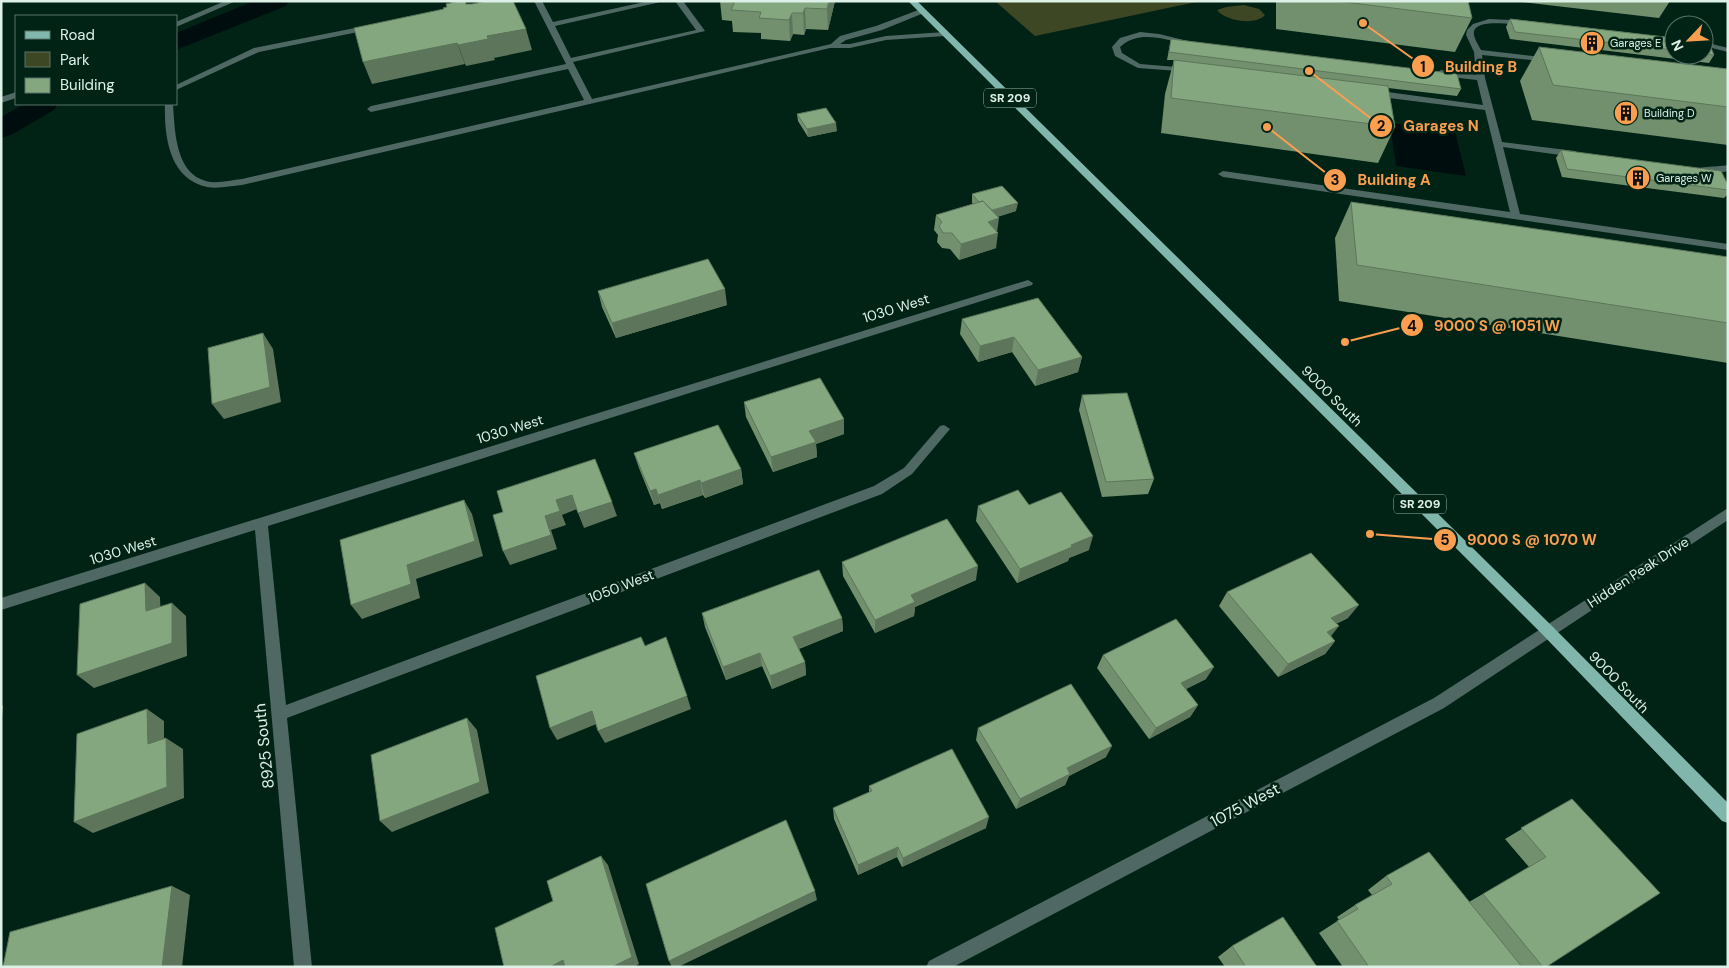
<svg xmlns="http://www.w3.org/2000/svg" width="1729" height="968" font-family="'DM Sans',sans-serif">
<style>
.green{fill:#3e4723}
.water{fill:#000d0f}
.lines{fill:none;stroke-linecap:round;stroke-linejoin:round}
.canal{fill:#000d0f;fill-rule:evenodd}
.lane{fill:#4f6864;fill-rule:evenodd}
.street{fill:#4f6864;fill-rule:evenodd}
.primary{fill:#81b6ad;fill-rule:evenodd}
.wall{fill:#72906e}
.shaded-wall{fill:#5d755a}
.building{fill:#85a780;stroke:#5d755a}
.labels{text-anchor:middle;dominant-baseline:central;stroke-width:5;stroke-linejoin:round;paint-order:stroke}
.far-poi-label{font-size:11px;fill:#def1e7;stroke:#002315;text-anchor:start}
.shield{fill:#002315;stroke:#9bb3a8;stroke-width:1}
.shield-label{font-size:12px;font-weight:bold;fill:#def1e7}
.street-label{font-size:14px;fill:#def1e7;stroke:#002315}
.near-street-label{font-size:16px;fill:#def1e7;stroke:#002315}
.leader{fill:none;stroke:#fb9e50;stroke-width:2}
.callout-dot{fill:#fb9e50;stroke:#002315;stroke-width:2}
.mark-label{font-size:15px;text-anchor:middle;font-weight:bold;fill:#111}
.callout-label{font-size:15px;text-anchor:middle;font-weight:bold;fill:#fb9e50;stroke:#002315;stroke-width:5;stroke-linejoin:round;paint-order:stroke}
</style>
<rect width="100%" height="100%" fill="#002315"/>
<!-- green -->
<path class="green" d="M995 1H1201L1035 36Z
M1244 5 1259 9 1265 15C1256 26 1225 21 1217 10L1226 7Z"/>
<!-- water -->
<path class="water" d="M1390 123 1455 131 1466 176 1396 166Z"/>
<g class="lines">
<!-- canal -->
<path class="canal" d="M254 1H289L286 6 176 50V33Z
M24 104H58L54 110 11 135 1 138V117Z"/>
<!-- lane -->
<path class="lane" d="M225 1H236L176 27V22Z
M534 1H542L553 22 649 1H665L555 26 571 58 696 30 675 1H683L705 31 573 62 592 99 831 44 840 36 876 26 921 9 925 11 924 13 882 30 846 40 840 44H850L886 36 945 32 949 34 945 36 886 40 850 48H830L242 185C231 186 218 189 207 187 169 179 164 136 165 104H173C175 131 175 177 211 182 221 183 232 180 242 179L584 100 568 69 371 112 367 109 371 106 566 64Z
M1489 19 1511 20 1529 24 1525 26C1516 25 1471 17 1474 35 1475 40 1479 46 1481 50L1550 58 1554 60 1550 62 1482 55 1485 78 1502 142 1575 151 1580 154 1575 157 1503 147 1520 214 1728 244V250L1223 177 1218 174 1223 171 1510 212 1485 110 1373 96 1369 93 1373 90 1483 105 1477 80 1441 76 1437 73 1441 70 1476 75 1474 52 1466 35 1467 30 1473 24Z
M370 25H373V29L259 52 176 90V85L254 48Z
M1140 32 1159 34 1192 42 1188 44C1165 40 1139 29 1120 47L1122 53 1140 64 1189 68 1193 70 1192 72 1138 68 1115 56 1112 47 1120 38Z
M1704 42 1728 48V52L1704 46Z
M16 92V98L1 103V97Z
M1728 165V171C1717 173 1703 177 1694 170 1699 166 1719 167 1728 165Z"/>
<!-- street -->
<path class="street" d="M1028 280 1033 283 1032 285 268 526 286 705 874 486 904 468 940 426 944 425 950 429 912 474 882 494 287 718 312 967H294L255 530 1 610V598Z
M1728 508V520L1444 708 953 967H926L929 961 1434 698Z"/>
<!-- primary -->
<path class="primary" d="M908 1H917L1553 627 1728 803V823L1722 821 1543 635Z"/>
</g>
<!-- wall -->
<path class="wall" d="M720 1H835L828 30 806 29 804 35 793 34 790 41 761 39V33L733 32 732 21 722 20Z
M1276 1H1468L1472 18 1455 52 1276 29Z
M1513 1H1670L1659 18Z
M1510 19 1674 38V55H1704V41L1714 55 1709 63 1510 39 1506 27Z
M1171 39 1461 89 1457 96 1388 88 1395 127 1378 163 1161 133 1165 94 1174 60H1167Z
M1539 47 1728 69V145L1532 120 1520 81Z
M797 114 837 131 808 137 798 121Z
M1561 150 1728 185V194L1724 198 1562 177 1556 158Z
M972 194 1016 211 997 217 996 248 959 260 950 249 942 248 937 242 938 235 934 230 936 215 973 204 972 203Z
M1351 202 1728 257V363L1339 301 1335 238Z
M598 291 727 305 616 338 602 307Z
M962 319 1082 357 1078 372 1035 386 1012 352 978 362 960 334Z
M1082 395 1154 479 1148 494 1102 497 1079 410Z
M744 402 844 419V434L816 444 817 457 773 472 746 417Z
M634 453 741 469 743 484 705 498 703 495 662 509 660 503 654 505 639 468Z
M1029 505 1089 550 1069 558 1068 561 1017 583 976 521 978 506Z
M842 562 976 580 915 607 914 616 875 633 843 576Z
M1227 592 1348 618 1336 624 1331 636 1335 641 1325 654 1278 677 1219 606Z
M702 613 842 618 843 631 799 649 805 662 806 675 772 689 762 666 726 680 705 627Z
M1103 655 1206 679 1186 689 1198 705 1190 717 1149 739 1097 668Z
M978 728 1106 757 1069 776 1065 785 1016 809 976 740Z
M869 786 986 828 902 867 897 857 858 875 834 819 833 808 869 792Z
M1572 799 1546 967H1343L1319 933 1339 920 1337 917 1355 905 1372 895 1368 890 1386 876 1469 902 1529 867 1505 839Z
M1232 946 1317 967H1225L1218 957Z"/>
<!-- shaded-wall -->
<path class="shaded-wall" d="M829 1H835L828 30 827 9Z
M805 8 806 29 804 35 803 13Z
M792 13 793 34 790 41 789 20Z
M526 29 532 50 494 58 495 60 466 66 458 45 487 36Z
M457 43 465 64 372 84 363 62Z
M836 123 837 131 808 137 807 129Z
M1018 203 1016 211 987 220 988 212Z
M999 218 997 233H998L996 248 959 260 961 244 988 222Z
M725 289 727 305 616 338 612 323Z
M263 333 273 349 281 402 224 419 212 404Z
M1014 337 1012 352 978 362 980 346Z
M1082 357 1078 372 1035 386 1038 370Z
M844 419V434L816 444 817 457 773 472 771 457 809 431Z
M741 469 743 484 705 498 701 483Z
M700 480 703 495 662 509 658 495Z
M656 489 660 503 654 505 650 491Z
M572 495 577 509 562 515 566 525 551 530 557 549 510 565 503 551 545 516 556 500Z
M464 500 472 514 483 556 416 579 420 598 362 619 351 605 407 565Z
M612 502 617 516 584 528 578 513Z
M1093 536 1089 550 1069 558 1068 561 1017 583 1020 569 1071 545Z
M978 566 976 580 915 607 914 616 875 633V620L911 595Z
M145 583 160 597 161 624 146 611Z
M172 603 186 616 187 656 94 688 77 675Z
M1359 605 1348 618 1321 631 1331 618Z
M842 618 843 631 795 650 793 637Z
M1339 626 1328 640 1327 632Z
M1335 641 1325 654 1278 677 1288 664Z
M760 653 762 666 726 680 723 667Z
M805 662 806 675 772 689 770 676Z
M1214 667 1206 679 1174 695 1181 683Z
M687 696 691 709 605 743 598 731Z
M1 704 3 706 1 729Z
M1198 705 1190 717 1149 739 1156 728Z
M147 709 164 721V756L148 744Z
M592 711 599 723 557 740 550 728Z
M467 718 477 730 489 793 392 832 380 821Z
M166 738 183 749 184 798 93 833 74 822Z
M1112 746 1106 757 1069 776 1065 785 1016 809 1020 799 1067 768Z
M989 817 986 828 902 867 903 858Z
M898 847 897 857 858 875V865Z
M601 856 608 865 639 964 634 967H612Z
M172 886 190 895 182 967H161Z
M815 891 817 900 678 967H672L669 961Z
M563 960 571 967H550Z"/>
<!-- building -->
<path class="building" d="M459 1H465L466 4H472L487 1H513L526 29 487 36 488 39 458 45 457 43 363 62 354 28 444 9 443 8 447 7 446 4Z
M735 1H829L827 9 805 8 803 13H792L789 20 759 18 761 12 731 10Z
M1337 1H1468L1472 18Z
M1510 19 1674 38V50L1515 32Z
M1171 39 1457 74 1461 89 1169 52Z
M1704 41H1708L1714 55 1704 54Z
M1539 47 1728 69V107L1553 85Z
M1174 60 1388 86 1395 127 1171 98Z
M826 108 836 123 807 129 797 114Z
M1561 150 1721 171 1728 185V190L1567 169Z
M1002 186 1018 203 992 210 983 201 979 202 972 194Z
M983 201 999 218 988 222 998 233 961 244 952 233H943L939 226 942 222 936 215Z
M1351 202 1728 257V323L1357 265Z
M708 259 725 289 612 323 598 291Z
M1038 298 1082 357 1038 370 1014 337 980 346 962 319Z
M263 333 270 387 212 404 208 348Z
M820 378 844 419 809 431 816 442 771 457 744 402Z
M1127 393 1154 479 1106 482 1082 395Z
M718 425 741 469 701 483 700 480 658 495 656 489 650 491 634 453Z
M595 459 612 502 578 513 572 495 556 500 560 511 545 516 551 535 503 551 493 515 503 512 497 491Z
M1018 490 1029 505 1061 492 1093 536 1071 545 1072 547 1020 569 978 506Z
M464 500 475 541 407 565 411 584 351 605 340 540Z
M947 519 978 566 911 595 915 602 875 620 842 562Z
M1311 553 1359 605 1331 618 1339 626 1327 632 1335 641 1288 664 1227 592Z
M819 570 842 618 793 637 805 662 770 676 760 653 723 667 702 613Z
M145 583 146 611 172 603V643L77 675 80 604Z
M1176 619 1214 667 1181 683 1198 705 1156 728 1103 655Z
M641 637 645 646 666 637 687 696 598 731 592 711 550 728 536 676Z
M1071 684 1112 746 1067 768 1070 774 1020 799 978 728Z
M147 709 148 744 166 738 167 787 74 822 77 734Z
M467 718 480 782 380 821 371 755Z
M952 749 989 817 903 858 898 847 858 865 833 808 872 791 869 786Z
M1572 799 1660 893 1546 967H1543L1483 894 1546 857 1521 828Z
M786 820 815 891 669 961 646 884Z
M1429 852 1522 967H1369L1337 921 1358 909 1355 905 1392 884 1386 876Z
M601 856 632 957 612 967H565L563 960 550 967H504L495 928 553 901 547 881Z
M172 886 162 967H3L10 932Z
M1283 917 1317 967H1246L1232 946Z"/>
<!-- icons -->
<defs>
<g id="building-disc" transform="scale(1.25)"><circle r="9.5" fill="#fb9e50" stroke="#002315"/><path d="M-4-6H4V6H1V3H-1V6H-4ZM-2.5-4.3h1.7v1.8h-1.7ZM.8-4.3h1.7v1.8H.8ZM-2.5-1h1.7V.8h-1.7ZM.8-1h1.7V.8H.8Z" fill="#111"/></g>
</defs>
<g fill-rule="evenodd">
<use href="#building-disc" x="1592" y="43"/>
<use href="#building-disc" x="1626" y="113"/>
<use href="#building-disc" x="1638" y="178"/>
</g>
<g class="labels">
<!-- far-poi labels -->
<g class="far-poi-label">
<text x="1610" y="43">Garages E</text>
<text x="1644" y="113">Building D</text>
<text x="1656" y="178">Garages W</text>
</g>
<!-- shield labels -->
<g class="shield">
<rect x="984" y="88.5" width="52" height="19" rx="4"/>
<rect x="1394" y="494.5" width="52" height="19" rx="4"/>
</g>
<g class="shield-label">
<text x="1010" y="98">SR 209</text>
<text x="1420" y="504">SR 209</text>
</g>
<!-- street labels -->
<g class="street-label">
<text transform="translate(896 308) rotate(-17)">1030 West</text>
<text transform="translate(1332 396) rotate(45)">9000 South</text>
<text transform="translate(510 429) rotate(-17)">1030 West</text>
<text transform="translate(123 550) rotate(-17)">1030 West</text>
<text transform="translate(1638 572) rotate(-33)">Hidden Peak Drive</text>
<text transform="translate(621 586) rotate(-21)">1050 West</text>
<text transform="translate(1619 682) rotate(46)">9000 South</text>
</g>
<!-- near-street labels -->
<g class="near-street-label">
<text transform="translate(264 746) rotate(-96)">8925 South</text>
<text transform="translate(1245 805) rotate(-28)">1075 West</text>
</g>
</g>
<!-- callouts -->
<path class="leader" d="M1363 23L1423 66M1309 71L1381 126M1267 127L1335 180M1345 342L1412 325M1370 534L1445 540"/>
<g class="callout-dot">
<circle cx="1363" cy="23" r="5"/>
<circle cx="1309" cy="71" r="5"/>
<circle cx="1267" cy="127" r="5"/>
<circle cx="1345" cy="342" r="5"/>
<circle cx="1370" cy="534" r="5"/>
<circle cx="1423" cy="66" r="12"/>
<circle cx="1381" cy="126" r="12"/>
<circle cx="1335" cy="180" r="12"/>
<circle cx="1412" cy="325" r="12"/>
<circle cx="1445" cy="540" r="12"/>
</g>
<g class="mark-label">
<text x="1423" y="72">1</text>
<text x="1381" y="131">2</text>
<text x="1335" y="185">3</text>
<text x="1412" y="331">4</text>
<text x="1445" y="545">5</text>
</g>
<g class="callout-label">
<text x="1481" y="72">Building B</text>
<text x="1441" y="131">Garages N</text>
<text x="1394" y="185">Building A</text>
<text x="1497" y="331">9000 S @ 1051 W</text>
<text x="1532" y="545">9000 S @ 1070 W</text>
</g>
<!-- border -->
<rect width="1729" height="968" fill="none" stroke="#def1e7" stroke-width="5"/>
<!-- legend -->
<rect x="15" y="15" width="162" height="90" fill="#002315" stroke="#597569"/>
<rect x="25" y="31" width="25" height="8" fill="#81b6ad" stroke="#597569"/>
<text x="60" y="40" font-size="15" fill="#def1e7">Road</text>
<rect x="25" y="52" width="25" height="15" fill="#3e4723" stroke="#597569"/>
<text x="60" y="65" font-size="15" fill="#def1e7">Park</text>
<rect x="25" y="78" width="25" height="15" fill="#85a780" stroke="#597569"/>
<text x="60" y="90" font-size="15" fill="#def1e7">Building</text>
<!-- north arrow -->
<g transform="translate(1689 40) rotate(245)"><circle r="24" fill="#002315" stroke="#597569"/>
<path d="M0-4L9 19L0 12L-9 19Z" fill="#fb9e50"/>
<text y="-8" font-size="14" font-weight="bold" text-anchor="middle" fill="#def1e7">N</text>
</g>
</svg>
